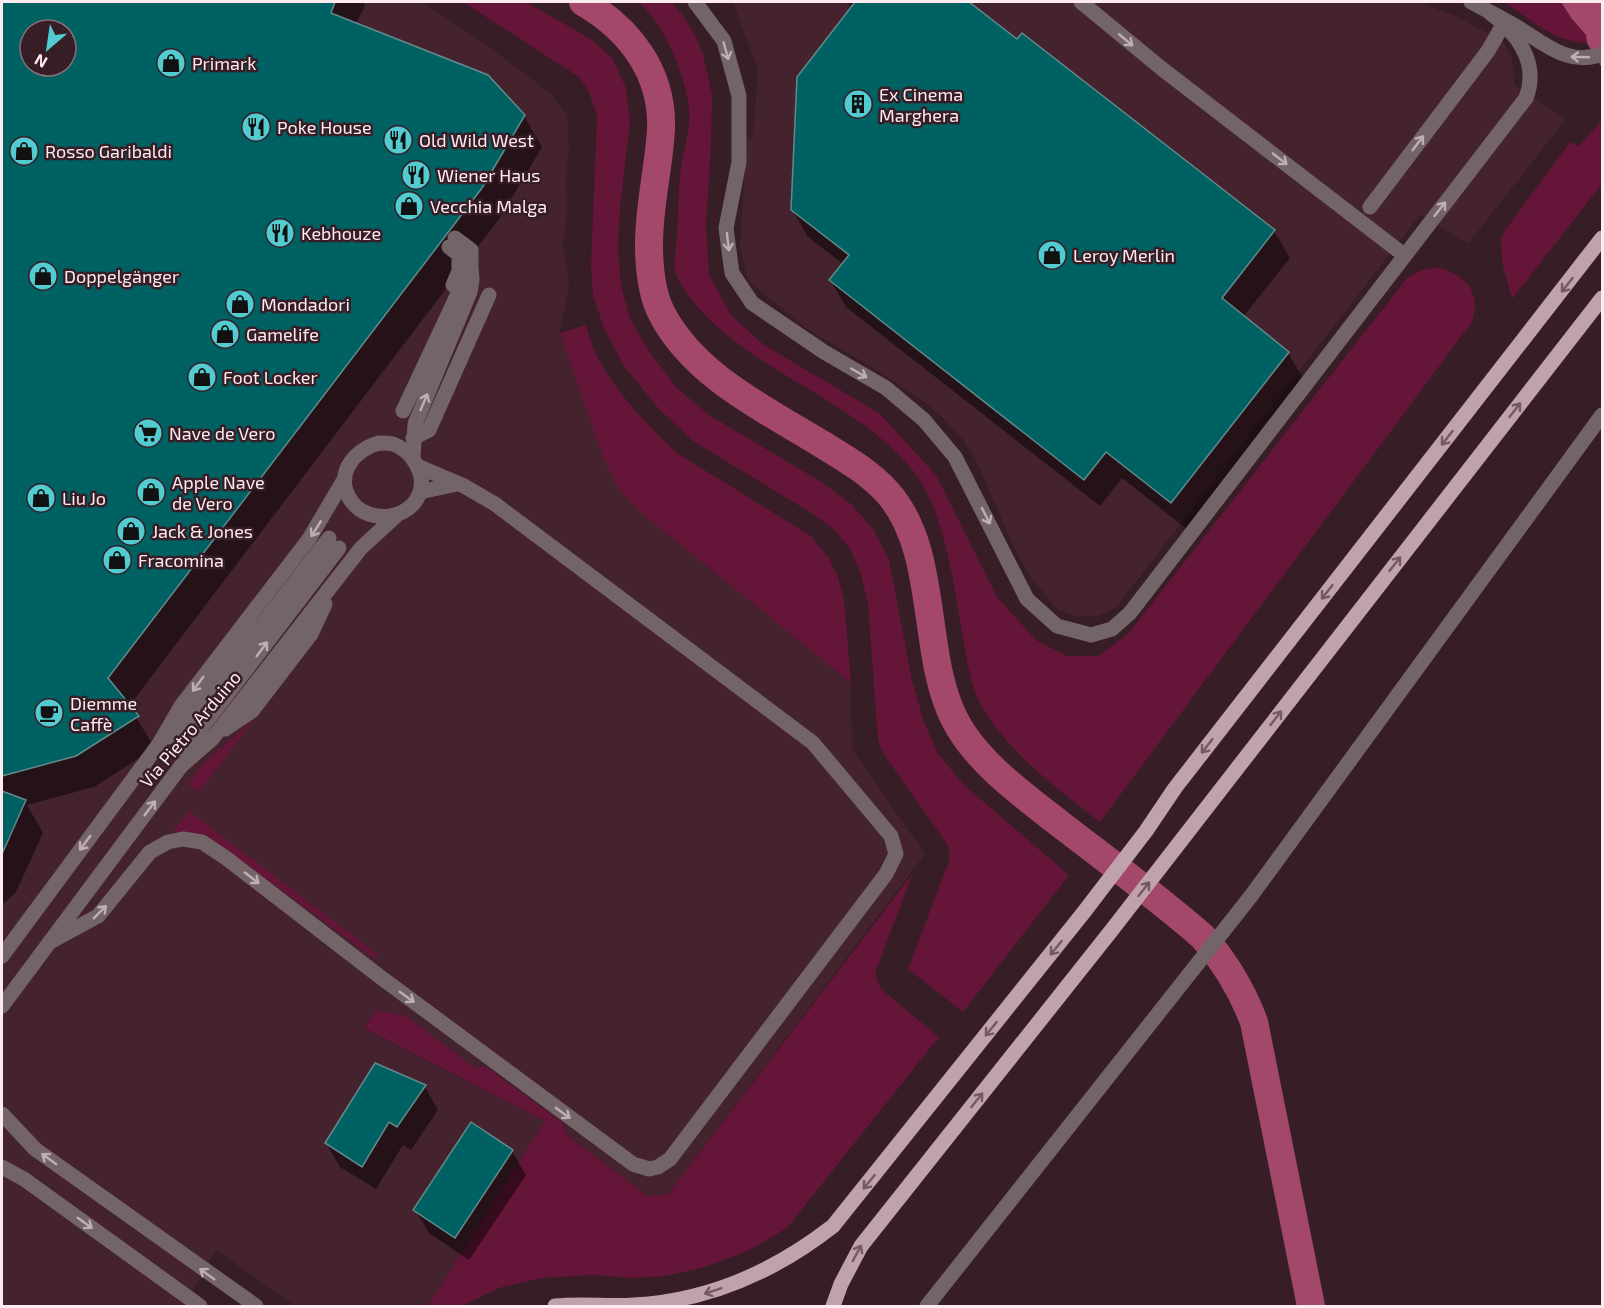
<svg xmlns="http://www.w3.org/2000/svg" width="1604" height="1308" font-family="'Exo 2',sans-serif">
<style>
.built{fill:#44232e;fill-rule:evenodd}
.green{fill:#641538}
.water{fill:#a4486b}
.shadow{fill:#0007;fill-rule:evenodd}
.lines{fill:none;stroke-linecap:round;stroke-linejoin:round}
.canal{stroke:#a4486b;stroke-width:28}
.building{fill:#006163;stroke:#638a8b;stroke-width:1.5;fill-rule:evenodd}
.service{stroke:#736468;stroke-width:15}
.minor{stroke:#736468;stroke-width:15}
.tertiary{stroke:#736468;stroke-width:15}
.primary{stroke:#bfa2ab;stroke-width:15}
.oneway{stroke:#bfaeb3}
.oneway2{stroke:#745962}
.labels{text-anchor:middle;dominant-baseline:central;stroke-width:5;stroke-linejoin:round;paint-order:stroke}
.poi-label{font-size:18px;fill:#fdebf0;stroke:#371d26;text-anchor:start}
.street-label{font-size:18px;fill:#fdebf0;stroke:#371d26}
</style>
<rect width="100%" height="100%" fill="#371d26"/>
<!-- built -->
<path class="built" d="M2 2H422L483 42 550 93 567 115 569 146 566 176 567 214 563 245 569 285 560 333 618 489 640 512 851 683 852 749 925 854 668 1194 647 1196 567 1135 563 1123 484 1066 475 1068 406 1016 376 1010 364 1029 545 1121 428 1306H295L216 1250 183 1306H2ZM30 30H66V66H30Z
M733 2H1419L1458 17 1503 42 1511 55 1515 85 1566 119 1468 244 1420 215 1117 606 1108 612 1096 616 1078 617 1062 611 1054 606 1032 578 1017 554 976 460 963 440 943 418 926 403 882 373 807 329 748 280 740 247 747 138 753 139 758 70Z"/>
<!-- green -->
<path class="green" d="M463 2H526L591 39 613 59 626 88 630 121 620 208 618 249 621 285 630 319 649 351 676 387 709 415 823 483 851 504 874 530 889 560 912 680 924 722 937 752 963 784 1069 875 963 1012 908 969 949 861V847L883 753 878 740 868 604 860 571 850 549 834 529 808 511 693 441 658 408 624 366 604 328 593 296 591 265 597 116 589 92 579 77Z
M639 2H671L683 15 695 35 703 54 712 95 711 146 706 224 709 275 731 315 764 345 879 413 936 475 997 597 1036 640 1067 656H1098L1128 634 1407 278C1415 273 1422 269 1433 268 1440 267 1449 271 1455 274 1474 285 1479 302 1472 322L1100 822C1059 790 1007 752 981 705 970 685 967 659 963 637 954 588 945 512 914 472 852 393 724 365 677 277 672 268 677 243 677 232 679 210 678 187 681 166 684 150 691 126 689 110 687 85 674 51 661 29 655 19 646 10 639 2Z
M1505 2H1561L1572 19 1586 35 1587 43C1553 42 1531 20 1505 2Z
M1602 120V184L1512 299 1502 262 1501 240 1504 232 1570 142 1579 146Z
M586 325C589 335 592 347 597 356 617 394 646 424 677 453L811 536 829 558 838 577 844 599 851 683 640 512 618 489 602 454 560 333Z
M256 717 199 792 188 784 203 764Z
M189 811 378 955 375 959 216 842 199 834 175 833 174 830Z
M913 873 875 973 880 988 939 1037 787 1228 750 1250 705 1267 666 1276 630 1278 593 1275 543 1278 502 1287 461 1306H428L545 1121 364 1028 376 1010 406 1016 475 1068 484 1066 563 1123 567 1135 647 1196 668 1194Z"/>
<!-- water -->
<path class="water" d="M1561 2H1602V68L1587 43 1586 35 1572 19Z"/>
<!-- shadow -->
<path class="shadow" d="M2 2H363L365 5 356 24 524 116 542 147 499 219 129 706 155 748 94 787 27 805 43 833 16 892 2 905ZM30 30H66V66H30Z
M846 2H966L1274 231 1290 258 1243 317 1288 353 1304 380 1187 529 1122 478 1100 506 846 307 830 280 843 264 808 237 792 209 853 7Z
M425 1087 438 1110 411 1150 403 1145 376 1189 340 1167 326 1143Z
M472 1124 512 1151 526 1175 469 1260 429 1233 415 1210Z"/>
<g class="lines">
<!-- canal -->
<path class="canal" d="M583 2C630 29 663 73 661 129 659 167 649 205 649 244 649 268 651 293 662 314 695 377 767 410 825 446 848 460 870 473 888 493 939 551 921 652 954 718 975 761 1023 795 1060 824 1108 861 1157 897 1203 937 1226 963 1242 990 1254 1022L1311 1306"/>
</g>
<!-- building -->
<path class="building" d="M2 2H335L331 13 488 75 525 115 482 188 108 678 139 716 76 756 2 776ZM30 30H66V66H30Z
M855 2H969L1017 39 1022 33 1275 230 1222 298 1289 352 1171 503 1106 452 1084 480 829 280 849 255 791 210 797 77Z
M2 791 26 800 2 854Z
M375 1063 426 1085 397 1127 389 1122 362 1167 325 1143Z
M471 1122 513 1150 455 1238 413 1210Z"/>
<g class="lines">
<!-- service -->
<path class="service" d="M1081 2 1161 68 1404 255
M1370 207 1488 51 1504 23
M449 247 459 255V271L453 285
M403 411 471 266V250L455 238
M413 438 429 430 489 295
M379 443C383 443 389 443 393 444 411 450 426 473 420 492 411 520 370 525 352 502 333 476 353 450 379 443Z
M413 458 415 424 470 292 472 280 471 266
M420 492 457 484
M225 729 252 711 311 634 325 604
M168 737 192 716 329 538
M187 755 203 726 339 548
M50 942 98 916 150 852 168 842 183 839 202 842 226 858 379 976 633 1164 649 1169 658 1167 670 1159 886 874 896 854 891 836 813 743 495 504 464 486 417 466
M2 956 159 744 181 706 309 539 345 478
M2 1006 181 766 213 738 361 548 397 515"/>
<!-- minor -->
<path class="minor" d="M695 2 724 41 739 96V162L726 228 732 273 752 303 824 352 886 388 924 420 955 457 1027 599 1057 626 1091 635 1112 629 1130 613 1526 98C1540 62 1516 32 1489 12
M1471 2C1486 10 1502 18 1517 27 1544 43 1568 67 1602 54
M927 1306 1251 896 1602 415"/>
<!-- tertiary -->
<path class="tertiary" d="M2 1114 35 1149 256 1306
M2 1167 24 1179 200 1306"/>
<!-- primary -->
<path class="primary" d="M555 1306C582 1303 608 1307 634 1305 709 1301 774 1272 833 1226L1084 912 1146 831 1175 788 1602 238
M833 1306 841 1284 861 1246 1111 931 1602 298"/>
</g>
<!-- one-way arrows -->
<defs><path id="oneway-shaft" d="M-6 0H5M1.5-3L5.5 0L1.5 3" fill="none" stroke-width="1.6" stroke-linecap="round" stroke-linejoin="round" transform="scale(1.5)"/></defs>
<g class="oneway">
<use href="#oneway-shaft" transform="translate(1126 40) rotate(40)"/>
<use href="#oneway-shaft" transform="translate(726 51) rotate(74)"/>
<use href="#oneway-shaft" transform="translate(1580 57) rotate(-178)"/>
<use href="#oneway-shaft" transform="translate(1418 143) rotate(-53)"/>
<use href="#oneway-shaft" transform="translate(1280 159) rotate(38)"/>
<use href="#oneway-shaft" transform="translate(1440 209) rotate(-52)"/>
<use href="#oneway-shaft" transform="translate(728 242) rotate(83)"/>
<use href="#oneway-shaft" transform="translate(859 373) rotate(30)"/>
<use href="#oneway-shaft" transform="translate(424 402) rotate(-67)"/>
<use href="#oneway-shaft" transform="translate(986 516) rotate(63)"/>
<use href="#oneway-shaft" transform="translate(316 529) rotate(122)"/>
<use href="#oneway-shaft" transform="translate(262 649) rotate(-53)"/>
<use href="#oneway-shaft" transform="translate(198 684) rotate(127)"/>
<use href="#oneway-shaft" transform="translate(150 808) rotate(-53)"/>
<use href="#oneway-shaft" transform="translate(85 843) rotate(127)"/>
<use href="#oneway-shaft" transform="translate(252 878) rotate(38)"/>
<use href="#oneway-shaft" transform="translate(100 912) rotate(-45)"/>
<use href="#oneway-shaft" transform="translate(407 997) rotate(36)"/>
<use href="#oneway-shaft" transform="translate(563 1113) rotate(36)"/>
<use href="#oneway-shaft" transform="translate(49 1159) rotate(-144)"/>
<use href="#oneway-shaft" transform="translate(85 1223) rotate(36)"/>
<use href="#oneway-shaft" transform="translate(207 1274) rotate(-144)"/>
</g>
<g class="oneway2">
<use href="#oneway-shaft" transform="translate(1567 285) rotate(128)"/>
<use href="#oneway-shaft" transform="translate(1515 410) rotate(-52)"/>
<use href="#oneway-shaft" transform="translate(1447 438) rotate(128)"/>
<use href="#oneway-shaft" transform="translate(1395 564) rotate(-52)"/>
<use href="#oneway-shaft" transform="translate(1327 592) rotate(128)"/>
<use href="#oneway-shaft" transform="translate(1276 718) rotate(-52)"/>
<use href="#oneway-shaft" transform="translate(1207 746) rotate(128)"/>
<use href="#oneway-shaft" transform="translate(1144 889) rotate(-52)"/>
<use href="#oneway-shaft" transform="translate(1056 948) rotate(129)"/>
<use href="#oneway-shaft" transform="translate(991 1029) rotate(129)"/>
<use href="#oneway-shaft" transform="translate(977 1100) rotate(-51)"/>
<use href="#oneway-shaft" transform="translate(869 1182) rotate(129)"/>
<use href="#oneway-shaft" transform="translate(857 1253) rotate(-62)"/>
<use href="#oneway-shaft" transform="translate(713 1291) rotate(162)"/>
</g>
<!-- icons -->
<defs>
<g id="shop-disc" transform="scale(1.5)"><circle r="9.5" fill="#52ccd0" stroke="#371d26"/><path d="M-5-2.5h2.3a2.7 3.5 0 0 1 5.4 0H5L5.5 6h-11ZM-1.5-2.5h3a1.5 2.3 0 0 0-3 0Z" fill="#111"/></g>
<g id="building-disc" transform="scale(1.5)"><circle r="9.5" fill="#52ccd0" stroke="#371d26"/><path d="M-4-6H4V6H1V3H-1V6H-4ZM-2.5-4.3h1.7v1.8h-1.7ZM.8-4.3h1.7v1.8H.8ZM-2.5-1h1.7V.8h-1.7ZM.8-1h1.7V.8H.8Z" fill="#111"/></g>
<g id="restaurant-disc" transform="scale(1.5)"><circle r="9.5" fill="#52ccd0" stroke="#371d26"/><path d="M-5-6h1v4h1v-4h1v4h1v-4h1v5L-1.5 .5V6h-2V.5L-5-1ZM5-6V6H3V1.5H1.5Q1.5-4 5-6Z" fill="#111"/></g>
<g id="supermarket-disc" transform="scale(1.5)"><circle r="9.5" fill="#52ccd0" stroke="#371d26"/><path d="M-6-5.5h2.5l.6 2H6L4.5 2H-2.5L-4.4-4H-6ZM-1.5 3.2a1.3 1.3 0 1 0 .1 0ZM3 3.2a1.3 1.3 0 1 0 .1 0Z" fill="#111"/></g>
<g id="cafe-disc" transform="scale(1.5)"><circle r="9.5" fill="#52ccd0" stroke="#371d26"/><path d="M-5.5-4.5H6V0H3Q3 3.5 0 3.5H-2.5Q-5.5 3.5-5.5 0ZM3-3.2v2h1.7v-2ZM-6 4.5H4V6H-6Z" fill="#111"/></g>
</defs>
<g fill-rule="evenodd">
<use href="#shop-disc" x="171" y="63"/>
<use href="#building-disc" x="858" y="104"/>
<use href="#restaurant-disc" x="256" y="127"/>
<use href="#restaurant-disc" x="398" y="140"/>
<use href="#shop-disc" x="24" y="151"/>
<use href="#restaurant-disc" x="416" y="175"/>
<use href="#shop-disc" x="409" y="206"/>
<use href="#restaurant-disc" x="280" y="233"/>
<use href="#shop-disc" x="1052" y="255"/>
<use href="#shop-disc" x="43" y="276"/>
<use href="#shop-disc" x="240" y="304"/>
<use href="#shop-disc" x="225" y="334"/>
<use href="#shop-disc" x="202" y="377"/>
<use href="#supermarket-disc" x="148" y="433"/>
<use href="#shop-disc" x="151" y="492"/>
<use href="#shop-disc" x="41" y="498"/>
<use href="#shop-disc" x="131" y="531"/>
<use href="#shop-disc" x="117" y="560"/>
<use href="#cafe-disc" x="49" y="713"/>
</g>
<g class="labels">
<!-- poi labels -->
<g class="poi-label">
<text x="192" y="63">Primark</text>
<text x="879" y="94">Ex Cinema<tspan x="879" dy="21">Marghera</tspan></text>
<text x="277" y="127">Poke House</text>
<text x="419" y="140">Old Wild West</text>
<text x="45" y="151">Rosso Garibaldi</text>
<text x="437" y="175">Wiener Haus</text>
<text x="430" y="206">Vecchia Malga</text>
<text x="301" y="233">Kebhouze</text>
<text x="1073" y="255">Leroy Merlin</text>
<text x="64" y="276">Doppelgänger</text>
<text x="261" y="304">Mondadori</text>
<text x="246" y="334">Gamelife</text>
<text x="223" y="377">Foot Locker</text>
<text x="169" y="433">Nave de Vero</text>
<text x="172" y="482">Apple Nave<tspan x="172" dy="21">de Vero</tspan></text>
<text x="62" y="498">Liu Jo</text>
<text x="152" y="531">Jack &amp; Jones</text>
<text x="138" y="560">Fracomina</text>
<text x="70" y="703">Diemme<tspan x="70" dy="21">Caffè</tspan></text>
</g>
<!-- street labels -->
<g class="street-label">
<text transform="translate(190 729) rotate(-50)">Via Pietro Arduino</text>
</g>
</g>
<!-- border -->
<rect width="1604" height="1308" fill="none" stroke="#fdebf0" stroke-width="6"/>
<!-- north arrow -->
<g transform="translate(48 48) rotate(209)"><circle r="28" fill="#371d26" stroke="#866f77" stroke-width="1.5"/>
<path d="M0-4.5L10 22L0 15L-10 22Z" fill="#52ccd0"/>
<text y="-9" font-size="16" font-weight="bold" text-anchor="middle" fill="#fdebf0">N</text>
</g>
</svg>
